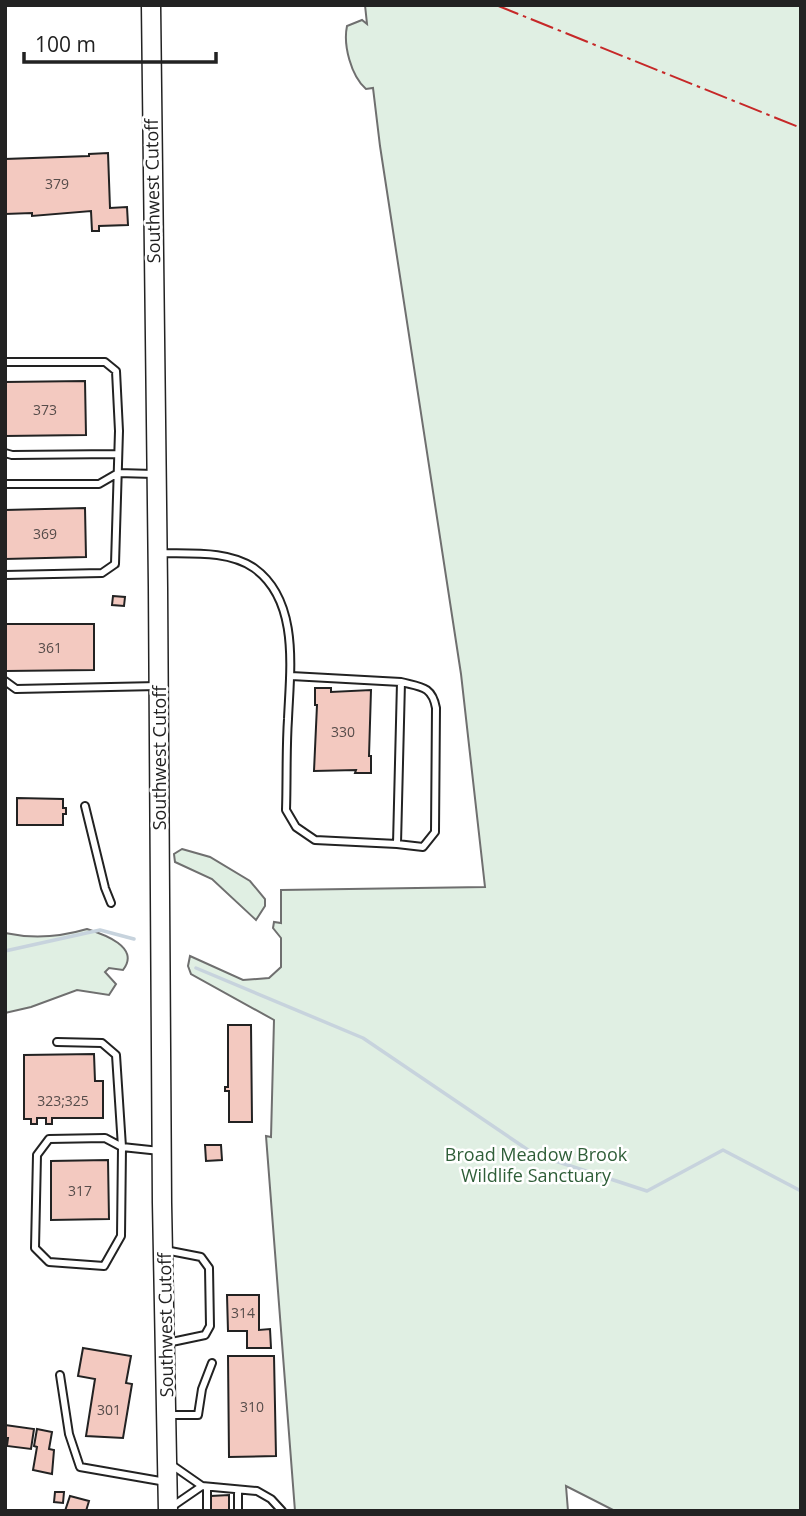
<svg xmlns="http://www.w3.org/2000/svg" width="806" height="1516" font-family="'Open Sans',sans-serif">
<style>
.green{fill:#e0efe3;stroke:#6f6f6f;stroke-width:2}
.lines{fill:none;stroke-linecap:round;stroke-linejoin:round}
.stream{stroke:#c7d3dd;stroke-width:3.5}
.building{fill:#f3c9c0;stroke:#222;stroke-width:2}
.service-casing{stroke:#222;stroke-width:10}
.primary-casing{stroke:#222;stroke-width:21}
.service{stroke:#fff;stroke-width:6}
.primary{stroke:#fff;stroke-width:18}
.power{stroke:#c62828;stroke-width:2;stroke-dasharray:24 5 3.5 5;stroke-linecap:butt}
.labels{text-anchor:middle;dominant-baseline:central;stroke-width:5;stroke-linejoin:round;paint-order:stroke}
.number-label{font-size:14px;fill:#564c4a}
.street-label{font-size:18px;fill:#222;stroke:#fff}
.park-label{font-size:18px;fill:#2f5e38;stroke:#fff}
</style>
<rect width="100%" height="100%" fill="#fff"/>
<!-- green -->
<path class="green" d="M365 5H801V1511H615L566 1486 568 1511H295L266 1136 271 1137 274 1020 191 974 188 966 190 956 243 980 269 978 281 967V938L273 928 274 922 281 923V890L485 887 461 674 380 146 373 88 366 89C351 76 343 45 347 26L362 20 367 24Z
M182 849 210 857 250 881 265 899V906L256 920 212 879 175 862 174 854Z
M87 929C103 934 141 947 123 970L109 968 105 972 116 984 109 995 77 990 31 1007 5 1013V933C33 939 60 937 87 929Z"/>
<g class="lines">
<!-- stream -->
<path class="stream" d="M5 951 100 930 134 939
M196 968 363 1038 534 1154 647 1191 723 1150 801 1191"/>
</g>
<!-- building -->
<path class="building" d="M108 153 110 208 127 207 128 225 99 226V231H92L91 211 32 216V213L5 214V159L89 156V154Z
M85 381 86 435 5 436V382Z
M85 508 86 557 5 559V510Z
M113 596 125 597 124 606 112 605Z
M5 624H94V670L6 671Z
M315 688H331V692L371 690 369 756H371V773H355L356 770 314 771 317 705H315Z
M17 798 63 799V808H66V814H63V825H17Z
M228 1025H251L252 1122H229V1091H225V1087H228Z
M94 1054 95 1081H103V1118H52V1124H46V1118H37V1124H31V1119H24V1055Z
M205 1145H221L222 1160 206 1161Z
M108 1160 109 1219 51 1220V1161Z
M227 1295H259V1330L270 1329 271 1348H247V1331H228Z
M83 1348 131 1356 126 1383 132 1384 123 1438 86 1436 95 1379 78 1376Z
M228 1356H274L276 1456 229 1457Z
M5 1425 34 1429 31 1449 7 1446 8 1438H5Z
M37 1429 52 1432 49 1449 54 1450 52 1474 33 1470 37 1447 34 1446Z
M55 1492H64L63 1503 54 1502Z
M229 1495V1511H211V1496Z
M70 1496 89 1501 86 1511H65Z"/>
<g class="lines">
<!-- service casing -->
<g class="service-casing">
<path id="service" d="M5 362H105L116 371 119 431 115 564 102 573 5 575
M5 453 12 455 118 454
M5 484H99L118 473 154 474
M159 553C189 554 228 550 254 568 300 601 290 670 288 719 286 749 287 780 286 810L296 827 315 840 397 844 401 682 291 676
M5 681 16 689 158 686
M85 806 105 888 111 903
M397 844 423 847 435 832 436 708C432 686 421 687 401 682
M57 1042 102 1043 116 1055 122 1147 121 1236 104 1266 49 1262 35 1248 37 1155 49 1139 105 1138 122 1147 160 1151
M165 1250 201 1257 209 1268 210 1326 205 1335 167 1343
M60 1375 69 1434 80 1467 166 1482
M168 1415H198L202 1389 212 1363
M169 1463 202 1486 257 1491 271 1499 282 1511
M207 1487V1511
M170 1508 202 1486
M238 1511V1491"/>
</g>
<!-- primary casing -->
<g class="primary-casing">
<path id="primary" d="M151 5 158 587 162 1203 168 1511"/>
</g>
<!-- service -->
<use href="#service" class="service"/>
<!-- primary -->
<use href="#primary" class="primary"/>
<!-- power -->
<path class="power" d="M496 5 801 128"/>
</g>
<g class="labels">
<!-- number labels -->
<g class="number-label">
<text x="57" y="183">379</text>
<text x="45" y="409">373</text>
<text x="45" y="533">369</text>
<text x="50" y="647">361</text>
<text x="343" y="731">330</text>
<text x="63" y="1100">323;325</text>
<text x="80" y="1190">317</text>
<text x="243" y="1312">314</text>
<text x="252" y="1406">310</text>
<text x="109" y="1409">301</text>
</g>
<!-- street labels -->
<g class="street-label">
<text transform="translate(152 191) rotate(-91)">Southwest Cutoff</text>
<text transform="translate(159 758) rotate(-90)">Southwest Cutoff</text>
<text transform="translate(165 1325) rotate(-91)">Southwest Cutoff</text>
</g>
<!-- park labels -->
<g class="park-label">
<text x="536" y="1154">Broad Meadow Brook<tspan x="536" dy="21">Wildlife Sanctuary</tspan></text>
</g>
</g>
<!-- border -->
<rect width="806" height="1516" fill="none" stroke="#222222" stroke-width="14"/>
<!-- scale -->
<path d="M24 52v10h192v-10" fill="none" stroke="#222222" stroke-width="3.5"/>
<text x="35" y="52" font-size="21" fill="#222222" stroke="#ffffff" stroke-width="5" paint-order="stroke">100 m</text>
</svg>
